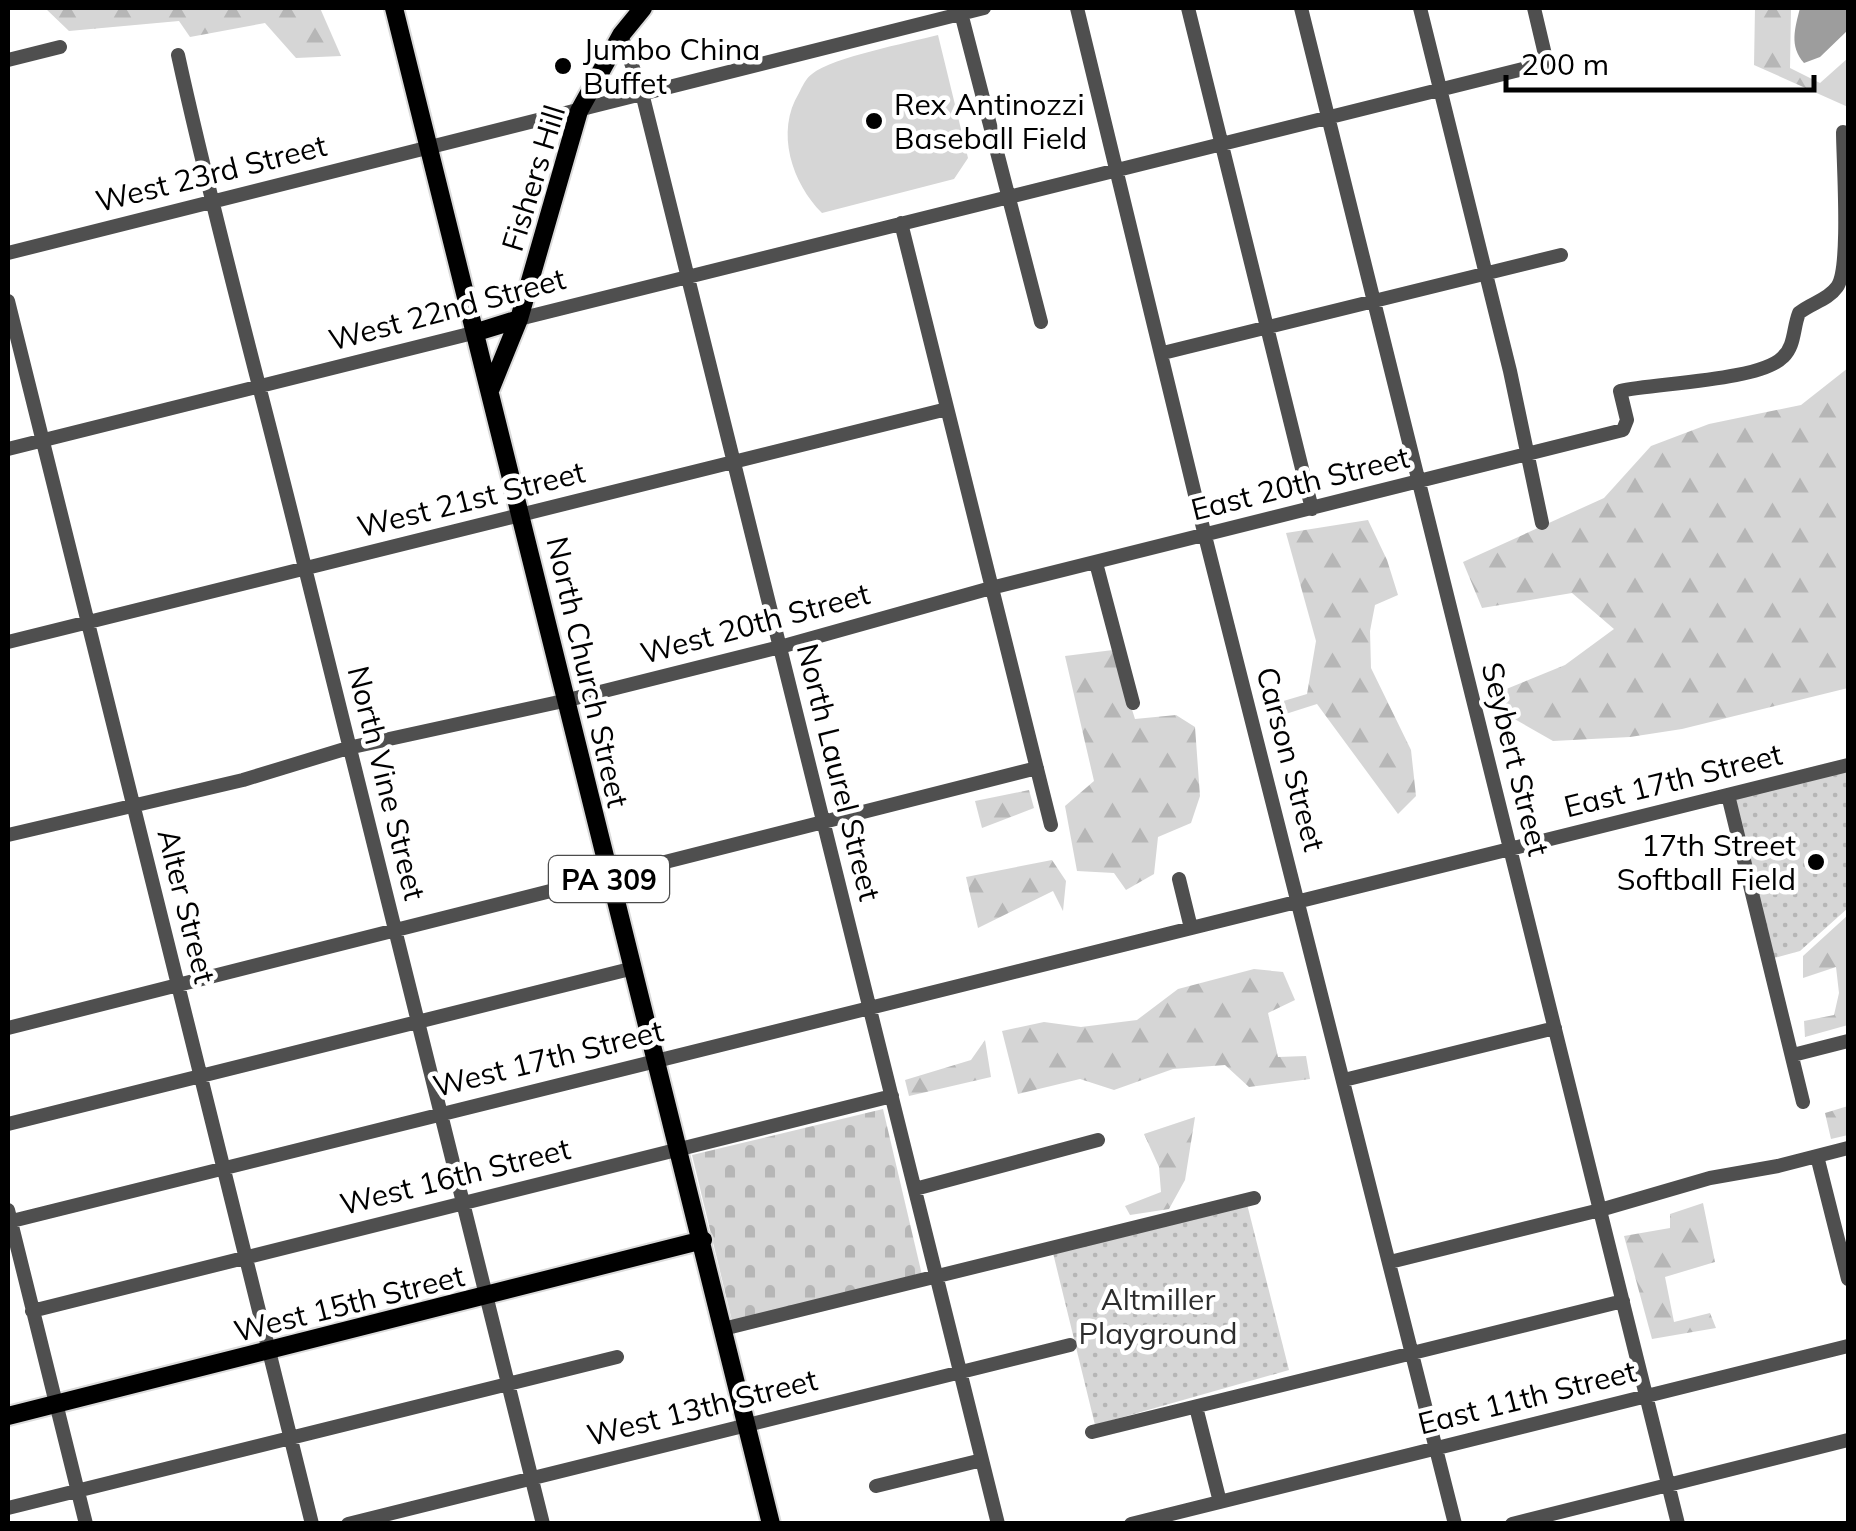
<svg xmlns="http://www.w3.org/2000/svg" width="1856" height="1531" font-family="Mulish,sans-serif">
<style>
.grass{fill:#d6d6d6}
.forest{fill:url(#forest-firs)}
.cemetery{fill:url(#cemetery-stones)}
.park{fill:url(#park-dots)}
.water{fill:#9d9d9d}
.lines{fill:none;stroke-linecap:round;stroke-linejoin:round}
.major-casing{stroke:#dbdbdb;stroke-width:22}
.minor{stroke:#4f4f4f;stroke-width:14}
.major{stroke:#000;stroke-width:18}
.poi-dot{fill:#000;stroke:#fff;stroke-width:4}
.labels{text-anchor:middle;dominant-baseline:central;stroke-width:9;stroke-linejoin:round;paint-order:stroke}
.shield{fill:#fff;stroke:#4c4c4c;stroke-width:2.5}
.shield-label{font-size:28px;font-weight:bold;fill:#000}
.poi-label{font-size:30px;fill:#000;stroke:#fff;text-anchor:start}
.street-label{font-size:30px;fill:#000;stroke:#fff}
.park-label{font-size:30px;fill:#2d2d2d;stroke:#fff}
</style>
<defs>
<pattern id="forest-firs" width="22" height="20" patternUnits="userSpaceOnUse" patternTransform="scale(2.5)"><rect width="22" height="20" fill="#d6d6d6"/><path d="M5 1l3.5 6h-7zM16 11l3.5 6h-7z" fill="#b6b6b6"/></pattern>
<pattern id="cemetery-stones" width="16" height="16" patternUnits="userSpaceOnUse" patternTransform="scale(2.5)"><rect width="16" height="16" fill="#d6d6d6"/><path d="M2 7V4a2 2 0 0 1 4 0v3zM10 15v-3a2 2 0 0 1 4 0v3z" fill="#b6b6b6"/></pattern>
<pattern id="park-dots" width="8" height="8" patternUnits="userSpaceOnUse" patternTransform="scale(2.5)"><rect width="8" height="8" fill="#d6d6d6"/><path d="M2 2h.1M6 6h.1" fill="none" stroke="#b6b6b6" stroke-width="1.8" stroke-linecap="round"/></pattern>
</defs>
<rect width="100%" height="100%" fill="#fff"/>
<!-- grass -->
<path class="grass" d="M938 35 968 158 954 179 822 213C792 183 775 132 799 93 802 87 806 78 812 74 833 57 908 43 938 35Z"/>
<!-- forest -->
<path class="forest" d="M45 8H320L341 56 296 58 265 23 190 37 179 21 69 31Z
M1755 8H1791L1790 68 1820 83 1848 58V107L1754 65Z
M1848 368V688L1682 729 1630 737 1553 741 1511 717 1499 692 1565 665 1614 629 1572 593 1482 608 1463 562 1604 498 1651 446 1709 424 1801 405Z
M1368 520 1387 560 1398 595 1375 605 1370 631 1371 668 1411 750 1416 796 1398 814 1317 704 1270 719 1267 706 1307 694 1316 641 1286 533Z
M1113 650 1135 719 1176 715 1195 727 1200 796 1191 823 1158 837 1154 874 1126 890 1114 873 1077 871 1065 806 1094 781 1065 656Z
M1029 790 1034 808 982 828 975 801Z
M1052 860 1066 881 1063 911 1053 891 978 928 966 877Z
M1848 915V1025L1805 1037 1804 1021 1834 1015 1839 993 1836 967 1803 978V956Z
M1254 969 1283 972 1295 1000 1268 1013 1278 1057 1306 1056 1310 1079 1249 1087 1225 1065 1173 1069 1114 1090 1080 1079 1018 1094 1002 1031 1044 1022 1081 1027 1137 1020 1178 989Z
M985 1040 991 1077 909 1096 905 1080 971 1060Z
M1848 1106V1135L1831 1139 1825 1113Z
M1195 1117 1185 1180 1169 1209 1130 1215 1125 1206 1161 1192 1159 1167 1144 1134Z
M1703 1203 1715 1262 1665 1277 1674 1322 1710 1313 1716 1328 1652 1339 1624 1236 1670 1228V1214Z"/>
<!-- cemetery -->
<path class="cemetery" d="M883 1109 922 1275 732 1321 692 1155Z"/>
<!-- park -->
<path class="park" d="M1848 770V908L1800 951 1774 958 1735 798Z
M1247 1204 1289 1370 1095 1425 1053 1253Z"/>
<!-- water -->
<path class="water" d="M1800 8H1848V30L1820 57 1804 63C1789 46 1795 28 1800 8Z"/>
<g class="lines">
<!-- major casing -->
<g class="major-casing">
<path id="major" d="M394 8 771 1524
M477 332 519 319
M491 388 519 319 579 111 621 35 643 8
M8 1416 703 1240"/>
</g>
<!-- minor -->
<path class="minor" d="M1077 8 1205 536 1455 1524
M1188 8 1312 509
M1301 8 1678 1524
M1420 8 1510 371 1542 523
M961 13 1041 322
M621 35 642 93 998 1524
M178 55C216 229 264 399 306 572 384 889 464 1206 543 1524
M8 60 60 47
M901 223 1051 825
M8 253 984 8
M8 301 312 1524
M519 319 1547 63 1534 8
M1163 353 1561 255
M8 449 477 332
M1096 563 1133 703
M8 642 947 409
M1728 795 1803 1102
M8 835 243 780 348 748 568 700 780 647 991 588 1623 430 1627 420 1620 391C1655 383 1760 381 1783 357 1795 346 1793 328 1799 313 1811 303 1828 300 1837 287 1851 269 1843 160 1843 132
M1179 879 1191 928
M8 1028 1037 768
M1793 1055 1848 1041
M1344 1080 1555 1028
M8 1124 634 968
M1817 1156 1848 1279
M915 1189 1098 1140
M8 1210 86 1524
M8 1222 1848 765
M1390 1262 1600 1210 1710 1178 1778 1166 1848 1148
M32 1311 892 1096
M723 1329 1254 1198
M1196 1407 1220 1502
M1092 1432 1623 1301
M876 1486 982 1460
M8 1508 617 1357
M348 1524 1070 1345
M1131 1524 1848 1346
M1512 1524 1848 1440"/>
<!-- major -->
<use href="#major" class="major"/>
</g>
<!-- markers -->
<g class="poi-dot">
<circle cx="563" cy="66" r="10"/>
<circle cx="874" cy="121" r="10"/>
<circle cx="1816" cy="862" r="10"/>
</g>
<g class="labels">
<!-- shield labels -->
<rect class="shield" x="549" y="856" width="120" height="46" rx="8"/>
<g class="shield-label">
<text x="609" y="879">PA 309</text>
</g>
<!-- poi labels -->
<g class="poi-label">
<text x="583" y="49">Jumbo China<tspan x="583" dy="34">Buffet</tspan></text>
<text x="894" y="104">Rex Antinozzi<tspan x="894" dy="34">Baseball Field</tspan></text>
<text x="1796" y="845" text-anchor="end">17th Street<tspan x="1796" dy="34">Softball Field</tspan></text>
</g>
<!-- street labels -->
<g class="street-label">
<text transform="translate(211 173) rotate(-14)">West 23rd Street</text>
<text transform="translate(533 178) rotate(-73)">Fishers Hill</text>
<text transform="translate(447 309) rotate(-15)">West 22nd Street</text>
<text transform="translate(1300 483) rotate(-14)">East 20th Street</text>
<text transform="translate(471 499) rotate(-14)">West 21st Street</text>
<text transform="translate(755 623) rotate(-15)">West 20th Street</text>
<text transform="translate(588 672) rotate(77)">North Church Street</text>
<text transform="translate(1291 759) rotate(75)">Carson Street</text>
<text transform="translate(1516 759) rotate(76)">Seybert Street</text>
<text transform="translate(839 772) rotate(76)">North Laurel Street</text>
<text transform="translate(1673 780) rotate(-14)">East 17th Street</text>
<text transform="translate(387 783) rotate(76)">North Vine Street</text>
<text transform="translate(187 906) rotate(76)">Alter Street</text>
<text transform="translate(548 1058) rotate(-14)">West 17th Street</text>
<text transform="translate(455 1176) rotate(-14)">West 16th Street</text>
<text transform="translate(349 1303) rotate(-14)">West 15th Street</text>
<text transform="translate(1527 1397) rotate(-14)">East 11th Street</text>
<text transform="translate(702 1407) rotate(-14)">West 13th Street</text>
</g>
<!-- park labels -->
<g class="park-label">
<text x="1158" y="1299">Altmiller<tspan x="1158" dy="34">Playground</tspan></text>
</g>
</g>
<!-- border -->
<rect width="1856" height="1531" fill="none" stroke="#000000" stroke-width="20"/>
<!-- scale -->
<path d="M1506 75v15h308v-15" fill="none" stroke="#000000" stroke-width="5"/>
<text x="1521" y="75" font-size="30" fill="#000000" stroke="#ffffff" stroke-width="8" paint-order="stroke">200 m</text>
</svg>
